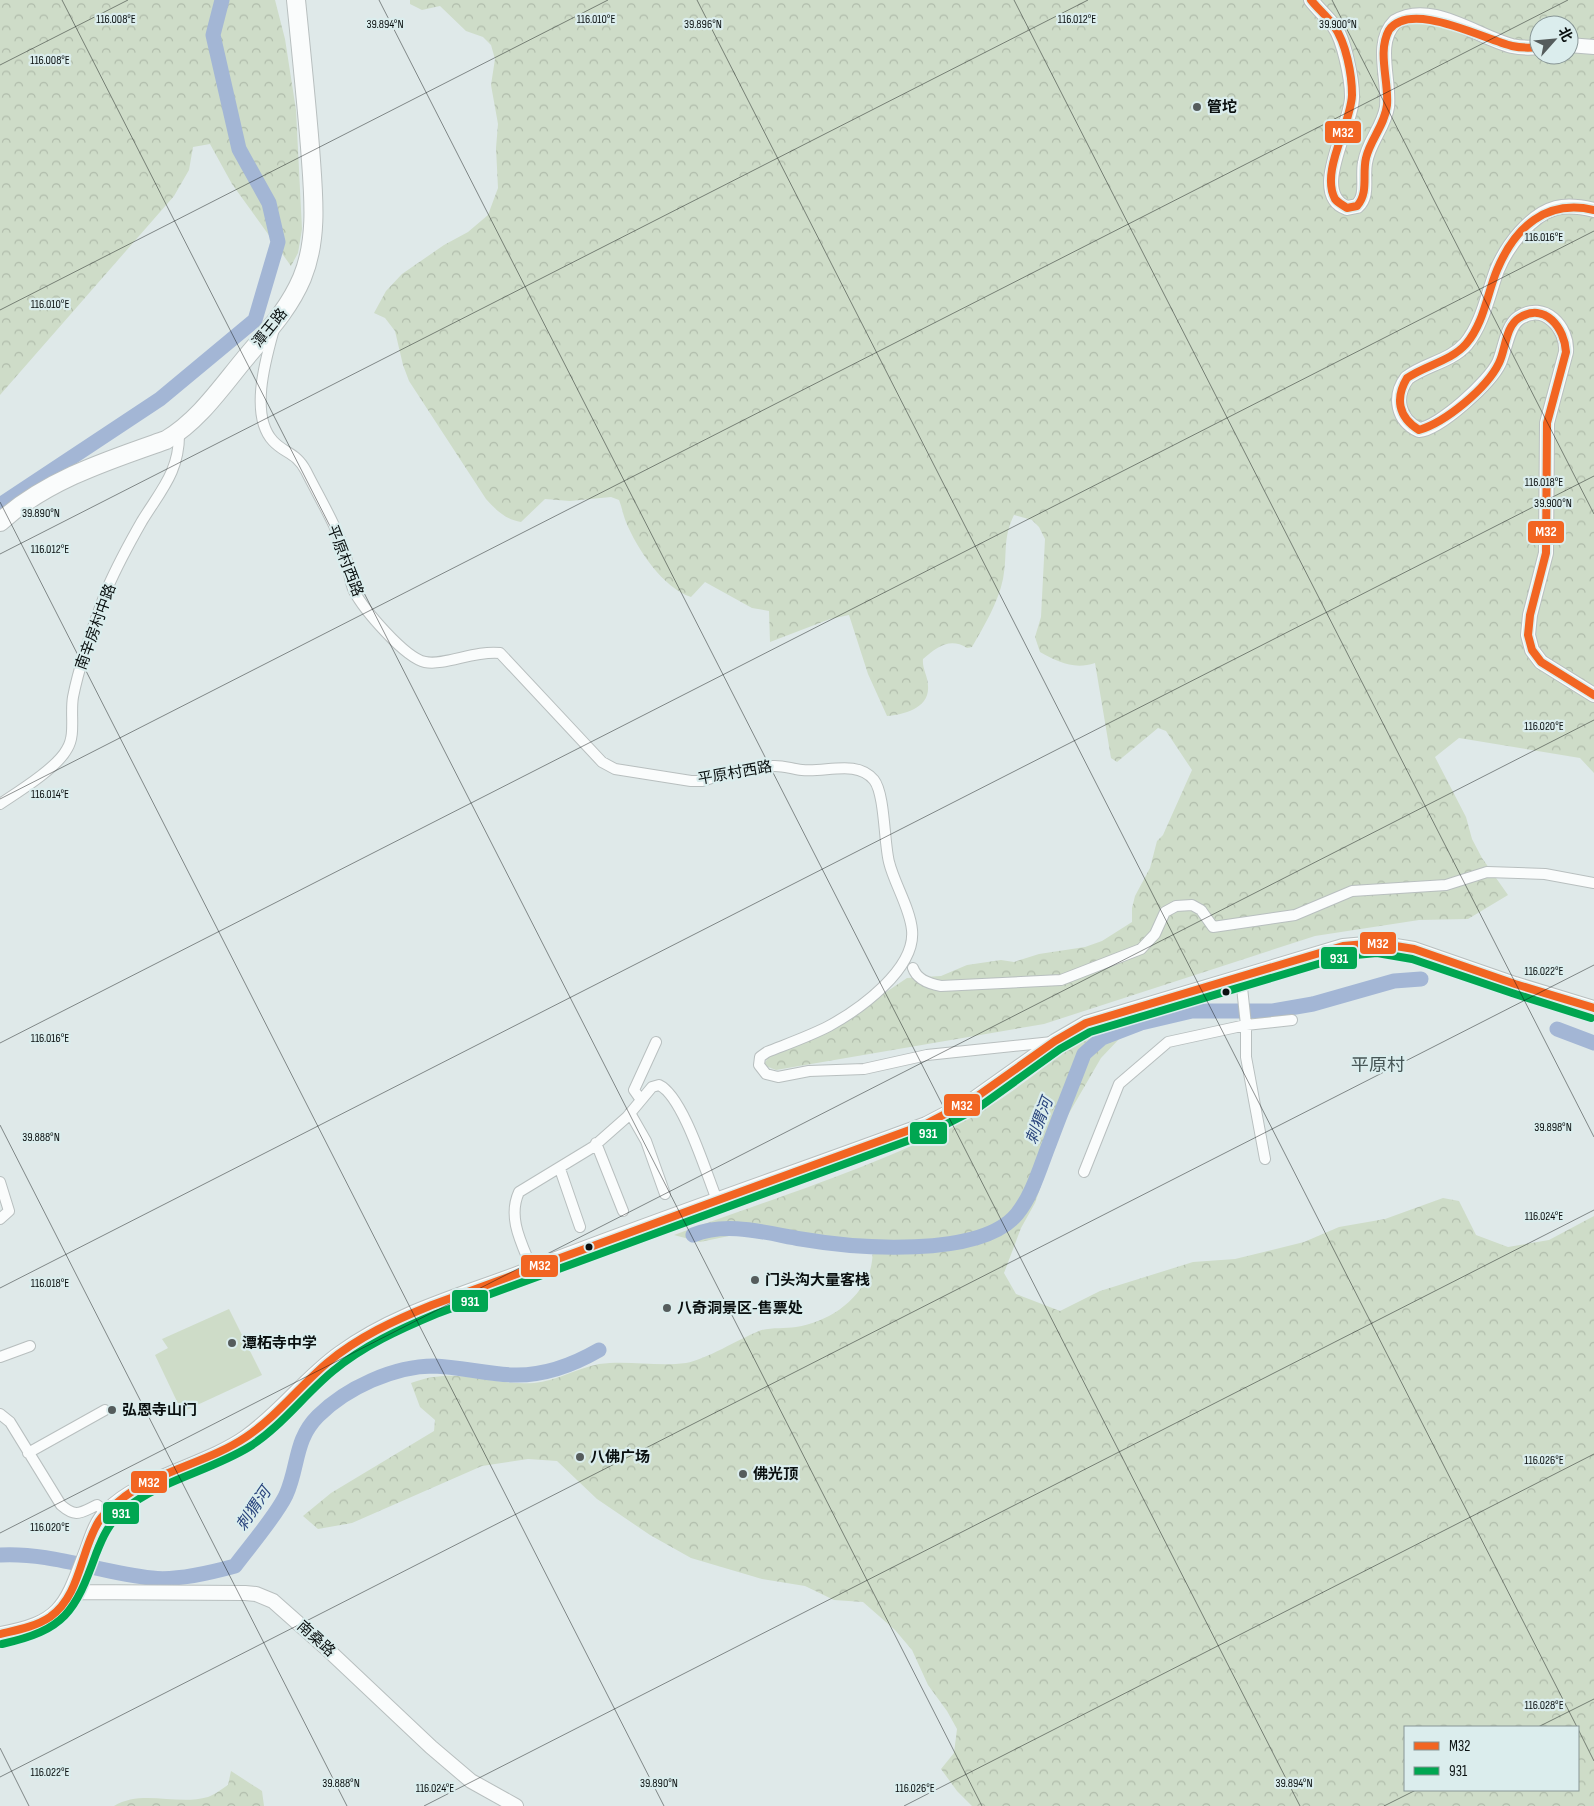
<svg xmlns="http://www.w3.org/2000/svg" width="1594" height="1806" font-family="'Sofia Sans Condensed','Noto Sans SC',sans-serif">
<style>
.green{fill:#cedcc8}
.forest{fill:url(#forest-crowns);fill-rule:evenodd}
.lines{fill:none;stroke-linecap:round;stroke-linejoin:round}
.river{stroke:#a3b6d5;stroke-width:15}
.street-casing{stroke:#b8bfbf;stroke-width:12}
.secondary-casing{stroke:#b8bfbf;stroke-width:16}
.highway-casing{stroke:#b8bfbf;stroke-width:20}
.street{stroke:#fafcfc;stroke-width:10}
.secondary{stroke:#fafcfc;stroke-width:14}
.highway{stroke:#fafcfc;stroke-width:18}
.bus-1-casing{stroke:#dbeded;stroke-width:11}
.bus-2-casing{stroke:#dbeded;stroke-width:11}
.bus-1{stroke:#f26522;stroke-width:8}
.bus-2{stroke:#00a651;stroke-width:8}
.ticks{fill:none;stroke:#0a1010;stroke-width:1;stroke-opacity:0.45}
.poi-dot{fill:#555c5c;stroke:#dbeded;stroke-width:2}
.bus-dot{fill:#0a1010;stroke:#dbeded;stroke-width:2}
.labels{text-anchor:middle;dominant-baseline:central;stroke-width:4.5;stroke-linejoin:round;paint-order:stroke}
.poi-label{font-size:15px;font-weight:bold;fill:#0a1010;stroke:#dbeded;text-anchor:start}
.street-label{font-size:15px;fill:#0a1010;stroke:#dbeded}
.water-label{font-size:16px;font-style:italic;fill:#2a457d;stroke:#dbeded}
.quarter-label{font-size:18px;fill:#465555;stroke:#dbeded}
.ticks-label{font-size:12px;text-anchor:middle;fill:#0a1010;stroke:#dbeded;stroke-width:4.5;stroke-linejoin:round;paint-order:stroke}
.line-badge{stroke:#dbeded;stroke-width:2}
.badge-label{font-size:14px;text-anchor:middle;font-weight:bold;fill:#fff}
</style>
<defs>
<pattern id="forest-crowns" width="20" height="18" patternUnits="userSpaceOnUse" patternTransform="scale(1.25)"><rect width="20" height="18" fill="#cedcc8"/><path d="M2 6a3 3 0 1 1 6 0M12 15a3 3 0 1 1 6 0" fill="none" stroke="#b0bcab"/></pattern>
</defs>
<rect width="100%" height="100%" fill="#dfe9e9"/>
<!-- green -->
<path class="green" d="M229 1309 262 1375 182 1412 155 1355 168 1348 162 1339Z"/>
<!-- forest -->
<path class="forest" d="M0 0H275L285 39 296 110 302 229 298 253 291 266 232 184 210 144 193 147 189 170 174 196 0 395Z
M410 0H1594V773L1580 758 1459 738 1435 757 1466 817 1472 839 1482 858 1508 895 1468 919 1419 920 1315 936 1044 1024 776 1070 763 1065 769 1057 861 1009 907 978 941 976 967 965 1001 960 1014 962 1039 954 1085 947 1102 941 1132 922V908L1135 896 1150 868 1157 841 1163 835 1192 770 1166 731 1158 728 1117 762 1111 758 1095 663C1074 670 1058 662 1040 652L1035 637 1041 617 1045 539 1039 527 1032 520 1014 515C1002 539 1008 555 1003 579 998 603 984 626 972 647L967 648C950 637 937 647 923 659 922 669 928 676 928 686 930 708 904 715 887 716L868 674 849 615 830 619 770 642 769 611 752 608 705 582 691 597C663 588 637 549 626 522 623 515 622 507 619 500L611 497 570 501 545 499 521 522C506 520 496 510 486 499L409 381 403 365 395 331 385 318 374 313 386 291 402 274 444 245 468 232 488 215 498 188 496 148 498 124 491 85 495 59 491 45 483 37 466 31 440 6 422 10 410 4ZM1539 25H1569V55H1539Z
M1105 1027 1116 1028 1121 1037 1101 1058 1061 1127 1035 1203 1021 1228 1004 1273 1016 1294 1060 1311 1100 1291 1193 1262 1235 1259 1304 1242 1339 1227 1385 1219 1443 1198 1459 1201 1476 1235 1508 1247 1549 1240 1594 1216V1806H972L957 1791 941 1769 954 1753 957 1729 947 1711 928 1685 912 1650 895 1630 863 1602 834 1600 805 1586 762 1579 691 1558 650 1535 597 1499 557 1461 528 1459 482 1466 352 1523 318 1529 303 1516 331 1493 434 1431 435 1420 420 1407 411 1383C457 1365 490 1386 534 1383 557 1381 577 1368 599 1364 629 1360 657 1367 686 1363 705 1360 739 1339 759 1331 770 1327 784 1329 796 1327 827 1322 857 1303 869 1273 873 1264 873 1250 873 1240H837L801 1234 768 1232 734 1235 700 1242 674 1235C779 1196 889 1164 986 1108 1028 1084 1062 1048 1105 1027ZM1578 1727V1790H1405V1727Z
M231 1771 262 1791 264 1806H114C142 1789 177 1806 208 1797 214 1795 222 1789 228 1785Z"/>
<g class="lines">
<!-- river -->
<path class="river" d="M0 505 160 399 255 320 278 242 269 203 239 149 213 35 222 0
M1557 1029 1594 1043
M693 1235C727 1221 766 1233 801 1239 853 1248 980 1259 1017 1214 1033 1194 1040 1167 1050 1142 1061 1112 1073 1083 1084 1054L1102 1038 1141 1023 1192 1011H1273L1313 1004 1394 981 1421 979
M0 1555C51 1552 101 1573 152 1578 175 1581 213 1572 235 1566 249 1547 276 1516 286 1495 299 1466 294 1440 318 1416 346 1388 394 1366 434 1366 460 1367 487 1374 513 1375 544 1376 573 1365 599 1350"/>
<!-- street casing -->
<g class="street-casing">
<path id="street" d="M274 329C266 358 249 415 273 441 285 454 296 452 306 471 320 499 338 528 346 557 349 568 349 581 354 591 364 610 405 658 425 662 445 666 475 650 500 653L602 762 615 769 691 781H702C723 774 750 767 772 766 783 765 791 769 802 770 825 773 857 759 874 780 885 794 884 843 889 862 894 883 910 908 912 930 916 969 860 1009 829 1026 810 1036 787 1044 767 1052L760 1057 759 1065 766 1074 778 1077 809 1071 864 1069 927 1055 1052 1042
M0 804C18 792 57 768 67 749 76 735 70 714 73 697 80 661 94 623 107 589 117 566 130 542 142 521 161 490 180 471 179 432
M913 968C917 980 930 984 941 986L1061 980 1141 949 1155 934 1165 912 1176 906 1192 905 1201 910 1213 927 1295 915 1352 891 1446 885 1487 872 1545 874 1594 883
M1241 978 1246 1025V1057L1265 1159
M641 1100 634 1090 656 1042
M630 1113 646 1141 665 1194
M596 1143 623 1211
M560 1169 580 1227
M1084 1172 1119 1084 1168 1042 1246 1025 1292 1020
M0 1182 9 1211 0 1219
M532 1269C522 1244 507 1218 519 1192L593 1147 627 1117 652 1087 659 1085C683 1096 706 1173 717 1200
M0 1357 30 1346
M0 1414 10 1422 61 1505C76 1518 80 1513 97 1505L106 1512
M28 1453 105 1410"/>
</g>
<!-- secondary casing -->
<g class="secondary-casing">
<path id="secondary" d="M1311 0C1318 9 1327 17 1334 26 1344 39 1352 79 1352 96 1353 124 1308 194 1347 208L1357 206C1369 196 1362 177 1365 163 1368 142 1384 127 1387 107 1390 80 1374 43 1395 22 1430 0 1477 37 1512 46 1521 48 1530 48 1539 47
M1569 45 1594 47
M1594 210C1582 207 1568 205 1556 208 1530 215 1507 246 1497 270 1488 294 1483 323 1466 344 1450 362 1425 364 1407 378 1393 397 1398 420 1419 430 1440 428 1490 382 1499 363 1505 350 1507 326 1519 318 1544 301 1568 328 1566 352L1547 423 1546 553 1530 615 1528 635 1532 650 1541 662 1594 695
M71 1592 245 1593 256 1594 273 1601 325 1647 431 1747 471 1781 516 1806
M0 1634C63 1623 66 1605 87 1550 92 1536 96 1522 107 1511 138 1478 207 1465 246 1437 281 1412 306 1377 340 1353 396 1312 466 1294 530 1269 661 1218 794 1173 926 1124L972 1100 1055 1041 1086 1023 1343 946 1377 943 1414 949 1515 984 1594 1008"/>
</g>
<!-- highway casing -->
<g class="highway-casing">
<path id="highway" d="M0 522C46 480 109 460 166 440 198 421 220 389 243 361 265 334 288 311 302 278 319 237 313 191 310 147 306 98 301 49 296 0"/>
</g>
<!-- street -->
<use href="#street" class="street"/>
<!-- secondary -->
<use href="#secondary" class="secondary"/>
<!-- highway -->
<use href="#highway" class="highway"/>
<!-- bus-1 casing -->
<g class="bus-1-casing">
<path id="bus-1" d="M1311 0C1318 9 1327 16 1334 26 1346 43 1352 74 1352 95 1351 125 1320 171 1335 199 1338 203 1343 205 1347 208L1357 206C1369 193 1362 174 1366 158 1370 140 1385 125 1387 105 1389 81 1377 52 1389 30 1411 0 1483 39 1512 46 1521 48 1530 48 1539 47
M1594 210C1546 199 1515 227 1497 270 1487 294 1484 323 1466 344 1451 361 1426 365 1407 378 1395 398 1398 417 1419 430 1446 422 1487 388 1499 363 1506 349 1505 327 1519 318 1545 301 1565 329 1566 352L1547 423 1546 553 1530 615 1528 635 1532 650 1541 662 1594 695
M0 1634C17 1630 35 1627 50 1617 81 1595 80 1551 99 1521 104 1513 111 1508 118 1502 154 1471 206 1464 246 1437 276 1417 299 1387 327 1363 358 1337 395 1320 432 1305L926 1124 972 1100 1055 1041 1086 1023 1343 946 1377 943 1414 949 1515 984 1594 1008"/>
</g>
<!-- bus-2 casing -->
<g class="bus-2-casing">
<path id="bus-2" d="M2 1644C65 1630 75 1612 96 1554 103 1536 109 1523 124 1510 158 1481 210 1471 249 1447 281 1427 304 1395 333 1371 363 1346 400 1329 436 1314L929 1133 978 1108 1060 1049 1090 1032 1345 956 1377 953 1412 959 1512 993 1591 1018"/>
</g>
<!-- bus-1 -->
<use href="#bus-1" class="bus-1"/>
<!-- bus-2 -->
<use href="#bus-2" class="bus-2"/>
</g>
<!-- ticks -->
<path class="ticks" d="M62 0 982 1806M379 0 1300 1806M697 0 1577 1727M1014 0 1594 1137M1332 0 1594 514M0 65 128 0M0 310 608 0M0 502 664 1806M0 554 1088 0M0 799 1568 0M0 1043 1594 231M0 1125 347 1806M0 1288 1594 476M0 1533 1594 720M1538 1727 1594 1699M1578 1729 1594 1761M0 1748 29 1806M0 1777 1594 965M424 1806 1594 1210M904 1806 1594 1454M1384 1806 1416 1790"/>
<!-- markers -->
<g class="poi-dot">
<circle cx="1197" cy="107" r="5"/>
<circle cx="755" cy="1280" r="5"/>
<circle cx="667" cy="1308" r="5"/>
<circle cx="232" cy="1343" r="5"/>
<circle cx="112" cy="1410" r="5"/>
<circle cx="580" cy="1457" r="5"/>
<circle cx="743" cy="1474" r="5"/>
</g>
<g class="bus-dot">
<circle cx="1226" cy="992" r="4.5"/>
<circle cx="589" cy="1247" r="4.5"/>
</g>
<g class="labels">
<!-- poi labels -->
<g class="poi-label">
<text x="1207" y="107">管坨</text>
<text x="765" y="1280">门头沟大量客栈</text>
<text x="677" y="1308">八奇洞景区-售票处</text>
<text x="242" y="1343">潭柘寺中学</text>
<text x="122" y="1410">弘恩寺山门</text>
<text x="590" y="1457">八佛广场</text>
<text x="753" y="1474">佛光顶</text>
</g>
<!-- street labels -->
<g class="street-label">
<text transform="translate(270 328) rotate(-51)">潭王路</text>
<text transform="translate(345 561) rotate(69)">平原村西路</text>
<text transform="translate(96 627) rotate(-70)">南辛房村中路</text>
<text transform="translate(735 773) rotate(-10)">平原村西路</text>
<text transform="translate(316 1639) rotate(42)">南桑路</text>
</g>
<!-- water labels -->
<g class="water-label">
<text transform="translate(1040 1121) rotate(-69)">刺猬河</text>
<text transform="translate(254 1509) rotate(-56)">刺猬河</text>
</g>
<!-- quarter labels -->
<g class="quarter-label">
<text x="1378" y="1065">平原村</text>
</g>
</g>
<g class="ticks-label">
<text x="116" y="23">116.008°E</text>
<text x="1077" y="23">116.012°E</text>
<text x="596" y="23">116.010°E</text>
<text x="385" y="28">39.894°N</text>
<text x="703" y="28">39.896°N</text>
<text x="1338" y="28">39.900°N</text>
<text x="50" y="64">116.008°E</text>
<text x="1544" y="241">116.016°E</text>
<text x="50" y="308">116.010°E</text>
<text x="1544" y="486">116.018°E</text>
<text x="1553" y="507">39.900°N</text>
<text x="41" y="517">39.890°N</text>
<text x="50" y="553">116.012°E</text>
<text x="1544" y="730">116.020°E</text>
<text x="50" y="798">116.014°E</text>
<text x="1544" y="975">116.022°E</text>
<text x="50" y="1042">116.016°E</text>
<text x="1553" y="1131">39.898°N</text>
<text x="41" y="1141">39.888°N</text>
<text x="1544" y="1220">116.024°E</text>
<text x="50" y="1287">116.018°E</text>
<text x="1544" y="1464">116.026°E</text>
<text x="50" y="1531">116.020°E</text>
<text x="1544" y="1709">116.028°E</text>
<text x="50" y="1776">116.022°E</text>
<text x="341" y="1787">39.888°N</text>
<text x="659" y="1787">39.890°N</text>
<text x="1294" y="1787">39.894°N</text>
<text x="435" y="1792">116.024°E</text>
<text x="915" y="1792">116.026°E</text>
</g>
<g class="line-badge">
<rect x="1324" y="120" width="38" height="24" rx="5" fill="#f26522"/>
<rect x="1527" y="520" width="38" height="24" rx="5" fill="#f26522"/>
<rect x="1359" y="931" width="38" height="24" rx="5" fill="#f26522"/>
<rect x="1320" y="946" width="38" height="24" rx="5" fill="#00a651"/>
<rect x="943" y="1093" width="38" height="24" rx="5" fill="#f26522"/>
<rect x="909" y="1121" width="39" height="24" rx="5" fill="#00a651"/>
<rect x="520" y="1254" width="39" height="24" rx="5" fill="#f26522"/>
<rect x="451" y="1289" width="38" height="24" rx="5" fill="#00a651"/>
<rect x="130" y="1470" width="38" height="24" rx="5" fill="#f26522"/>
<rect x="102" y="1501" width="38" height="24" rx="5" fill="#00a651"/>
</g>
<g class="badge-label">
<text x="1343" y="137">M32</text>
<text x="1546" y="536">M32</text>
<text x="1378" y="948">M32</text>
<text x="1339" y="963">931</text>
<text x="962" y="1110">M32</text>
<text x="928" y="1138">931</text>
<text x="540" y="1270">M32</text>
<text x="470" y="1306">931</text>
<text x="149" y="1487">M32</text>
<text x="121" y="1518">931</text>
</g>
<!-- legend -->
<rect x="1404" y="1726" width="175" height="65" fill="#dbeded" stroke="#879595"/>
<rect x="1414" y="1742" width="25" height="8" fill="#f26522" stroke="#879595"/>
<text x="1449" y="1751" font-size="15" fill="#0a1010">M32</text>
<rect x="1414" y="1767" width="25" height="8" fill="#00a651" stroke="#879595"/>
<text x="1449" y="1776" font-size="15" fill="#0a1010">931</text>
<!-- north arrow -->
<g transform="translate(1554 40) rotate(63)"><circle r="24" fill="#dbeded" stroke="#879595"/>
<path d="M0-4L9 19L0 12L-9 19Z" fill="#555c5c"/>
<text y="-8" font-size="14" font-weight="bold" text-anchor="middle" fill="#0a1010">北</text>
</g>
</svg>
